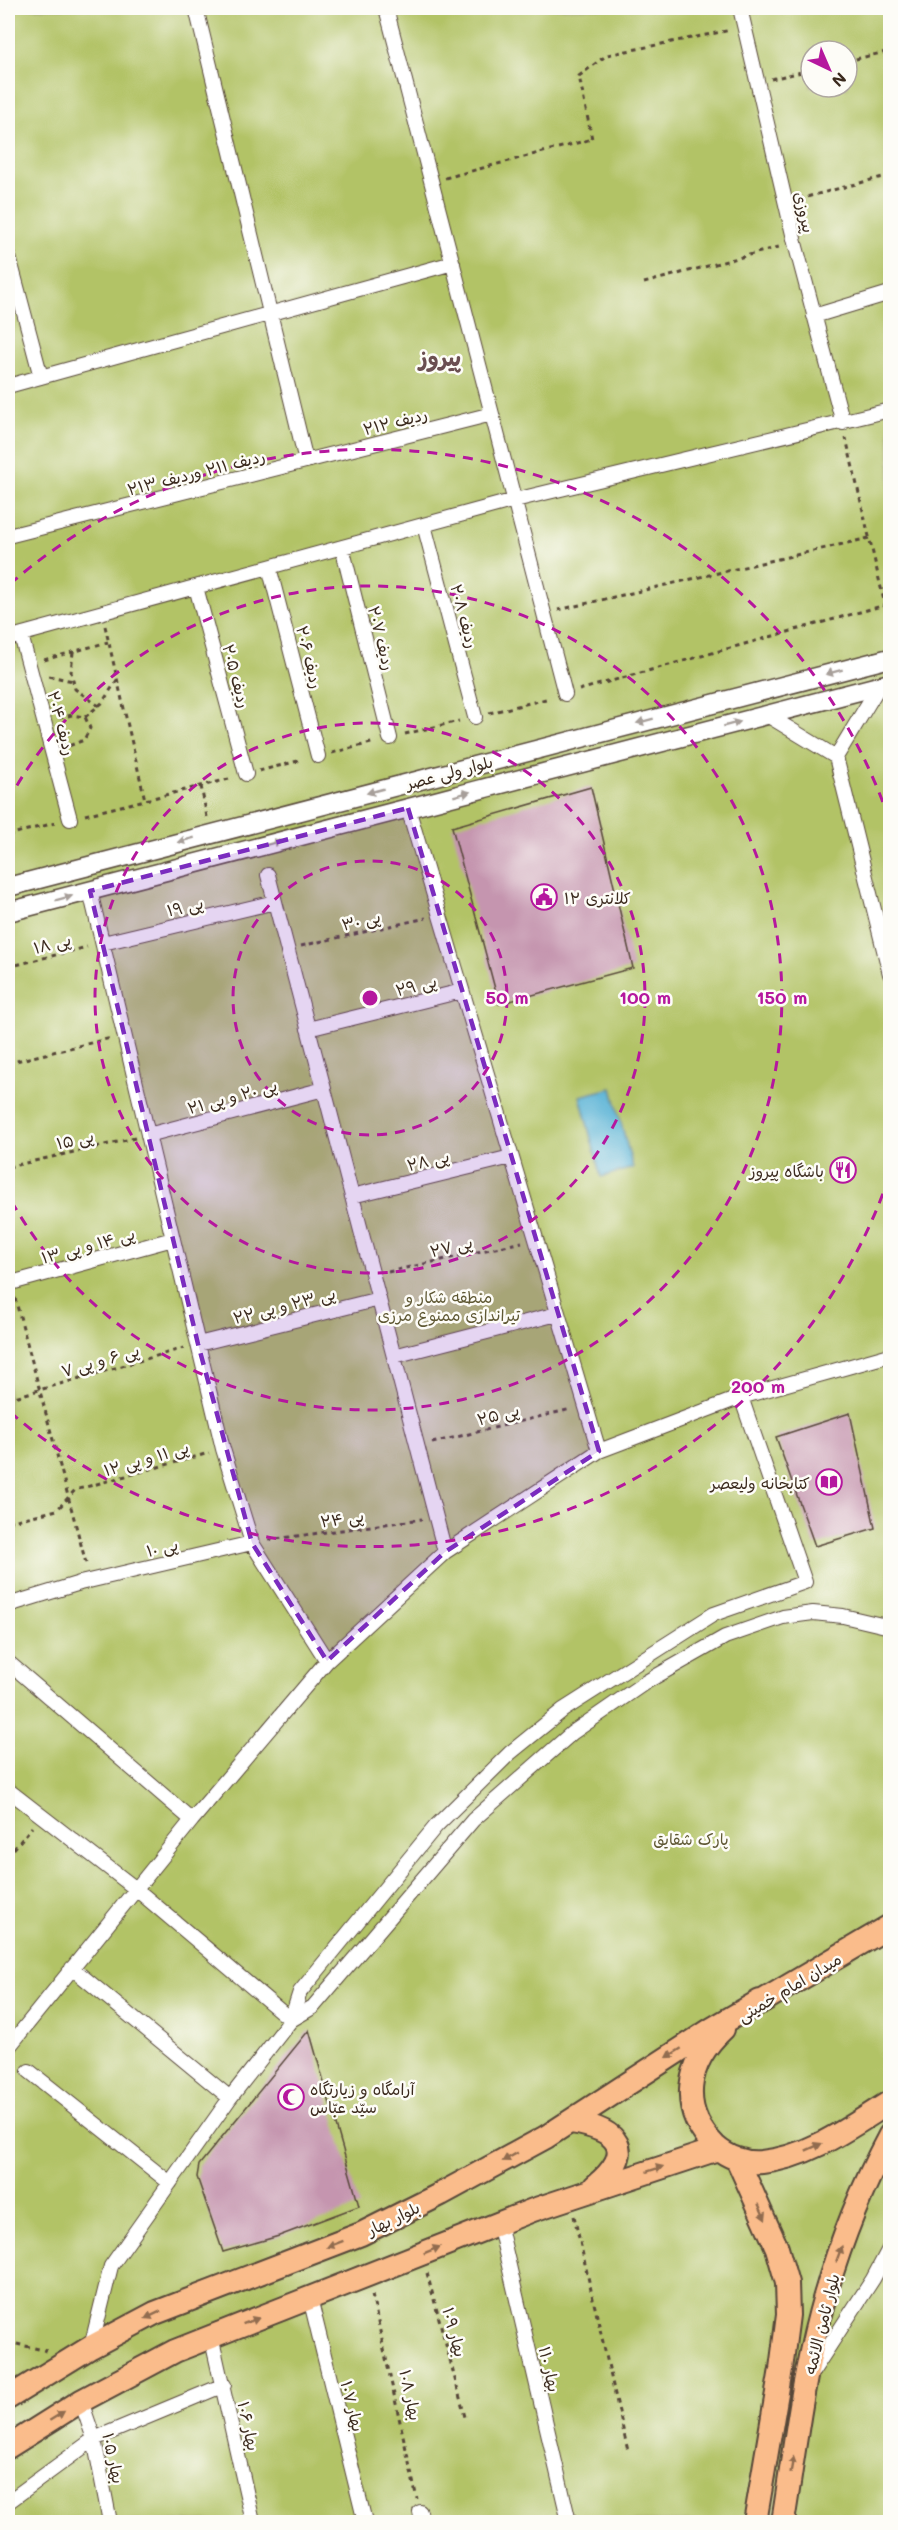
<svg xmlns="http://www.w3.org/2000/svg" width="898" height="2530" font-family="Mali,'Playpen Sans Arabic',sans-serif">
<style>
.green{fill:#b2c366;stroke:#767642;stroke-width:1.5;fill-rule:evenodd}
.water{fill:#58b2d6;stroke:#4a6e7a;stroke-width:1.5}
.building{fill:#c595af}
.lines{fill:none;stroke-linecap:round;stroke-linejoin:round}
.minor-casing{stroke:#564639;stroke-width:16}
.tertiary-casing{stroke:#564639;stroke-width:21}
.primary-casing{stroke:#564639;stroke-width:26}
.path{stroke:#564639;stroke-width:3;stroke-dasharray:4.5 4.5;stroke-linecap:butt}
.minor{stroke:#fff;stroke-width:14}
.tertiary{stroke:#fff;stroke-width:18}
.primary{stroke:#fabc8b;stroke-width:22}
.oneway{fill:#a79f9a}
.oneway2{fill:#916c4f}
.marked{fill:#7b2cbf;fill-opacity:0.2;stroke:#7b2cbf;stroke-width:4.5;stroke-dasharray:12 8;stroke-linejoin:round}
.ring{fill:none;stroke:#b5179e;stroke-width:3;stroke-dasharray:10 8}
.labels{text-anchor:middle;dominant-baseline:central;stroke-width:5;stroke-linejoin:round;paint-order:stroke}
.street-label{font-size:16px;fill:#3b2a1e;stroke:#fdfcf7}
.poi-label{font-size:16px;fill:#3b2a1e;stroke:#fdfcf7;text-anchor:start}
.park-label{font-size:16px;fill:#5f5834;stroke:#fdfcf7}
.district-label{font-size:22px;font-weight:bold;fill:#6b4f51;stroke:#fdfcf7}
.centre{fill:#b5179e;stroke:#fdfcf7;stroke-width:3}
.ring-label{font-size:18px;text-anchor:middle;font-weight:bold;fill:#b5179e;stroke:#fdfcf7;stroke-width:5;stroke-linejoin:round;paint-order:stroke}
</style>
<rect width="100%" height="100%" fill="#fdfcf7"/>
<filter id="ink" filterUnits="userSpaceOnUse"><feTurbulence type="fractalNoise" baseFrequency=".0167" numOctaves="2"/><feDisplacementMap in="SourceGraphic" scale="12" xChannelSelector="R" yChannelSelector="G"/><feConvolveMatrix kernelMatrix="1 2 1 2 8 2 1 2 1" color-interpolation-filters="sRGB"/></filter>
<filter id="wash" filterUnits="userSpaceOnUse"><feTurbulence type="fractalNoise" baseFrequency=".008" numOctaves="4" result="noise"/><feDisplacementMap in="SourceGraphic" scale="24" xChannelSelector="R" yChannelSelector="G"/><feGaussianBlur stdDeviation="1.35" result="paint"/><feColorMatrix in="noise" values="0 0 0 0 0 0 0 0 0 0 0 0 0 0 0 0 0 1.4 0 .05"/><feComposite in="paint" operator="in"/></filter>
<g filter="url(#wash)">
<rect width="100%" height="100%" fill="#f2e8cf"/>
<!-- green -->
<path class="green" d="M8 8H890V2522H8ZM811 51H847V87H811Z"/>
<!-- water -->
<path class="water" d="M612 1088 633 1168 601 1177 580 1096Z"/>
<g id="blocks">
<!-- building -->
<path class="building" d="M591 787 633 968 499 1004 452 827Z
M850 1413 875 1528 815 1546 776 1437Z
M309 2030 359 2206 279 2236 223 2252 197 2177 199 2165Z"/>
</g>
</g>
<g filter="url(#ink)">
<use href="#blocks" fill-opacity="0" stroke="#564639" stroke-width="1.5"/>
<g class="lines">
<!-- minor casing -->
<g class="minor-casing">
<path id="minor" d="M196 8 306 461
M386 8 565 694
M740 8 795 243 843 423
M8 253 41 377
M814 316 890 293
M8 386 453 263
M424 525 475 717
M8 536 492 414
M342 547 390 738
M269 567 318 756
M196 587 246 774
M21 635 70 819
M8 638 515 500 890 410
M879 686 836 757 890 974
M767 715 836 757
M408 808 599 1451
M268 875 445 1552
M90 891 223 1449 252 1543 327 1661
M103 943 275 902
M308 1029 462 991
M148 1135 324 1089
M352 1196 511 1157
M11 1283 173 1239
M198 1344 379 1299
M394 1356 557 1314
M8 1605 80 1583 252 1543
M8 1662 192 1820
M8 1790 136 1889 291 2020 300 1992 436 1826 510 1753 563 1710 714 1614 805 1582 741 1397
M72 1968 230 2098
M8 2048 192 1820 327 1661 445 1552 599 1451 741 1397 890 1355
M29 2071 170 2183
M499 2223 569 2522
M310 2298 365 2522
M211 2336 253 2522
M91 2347 111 2266 230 2098 291 2020 313 2007 473 1820 572 1733 646 1682 725 1637 783 1617 813 1613 843 1616 890 1627
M813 2371 873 2279 890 2247
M81 2401 94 2439 110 2522
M8 2502 94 2439 224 2385
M420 2512 422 2522"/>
</g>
<!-- tertiary casing -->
<g class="tertiary-casing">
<path id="tertiary" d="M8 887 890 658
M8 912 890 683"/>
</g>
<!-- primary casing -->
<g class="primary-casing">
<path id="primary" d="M749 2009 890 1926
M723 2029C686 2063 678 2109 715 2146 727 2157 745 2164 762 2162 810 2157 850 2127 890 2102
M571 2122C618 2129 638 2151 595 2186
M737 2159 777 2248 787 2283 788 2315 781 2369 755 2522
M8 2398 91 2347 155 2313 361 2234 441 2194 546 2137 712 2029 760 2001
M8 2447 81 2401 175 2351 533 2210 718 2149
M783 2522C794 2454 802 2382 820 2314 836 2253 860 2191 890 2135"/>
</g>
<!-- path -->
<path class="path" d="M847 61 890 51
M771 79 811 70
M445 178 592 139 579 76 607 55 731 30
M799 199 890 175
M644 283 779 247
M558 610 869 538
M105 626 145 800
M73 652 71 672 75 689 99 706
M44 660 108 642
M49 676 73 681
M579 690 885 605 846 438
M489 713 550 698
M85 717 102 703 117 680
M59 718 72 715 85 717 90 728 84 740 66 747
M405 734 459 721
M332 753 375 742
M259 771 302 760
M201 786 207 817
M85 815 233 778
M8 835 55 823
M301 946 426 918
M8 967 87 947
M8 1063 111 1038
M8 1167 135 1138
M388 1272 522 1242
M15 1298 87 1567
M8 1399 184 1348
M432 1443 571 1409
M8 1522 57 1510 75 1490 209 1453
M268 1540 422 1519
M8 1856 32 1827
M574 2216 628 2451
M427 2273 465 2417
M372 2295 417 2499
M8 2342 47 2351"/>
<!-- minor -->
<use href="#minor" class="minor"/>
<!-- tertiary -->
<use href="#tertiary" class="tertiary"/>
<!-- primary -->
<use href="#primary" class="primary"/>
</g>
<!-- one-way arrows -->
<defs><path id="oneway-solid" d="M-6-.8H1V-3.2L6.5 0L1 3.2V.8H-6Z" transform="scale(1.5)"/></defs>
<g class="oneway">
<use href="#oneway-solid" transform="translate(834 672) rotate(165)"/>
<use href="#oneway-solid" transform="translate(645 721) rotate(165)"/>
<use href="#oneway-solid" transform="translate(732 724) rotate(-15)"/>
<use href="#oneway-solid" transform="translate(375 791) rotate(165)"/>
<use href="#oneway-solid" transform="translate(462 794) rotate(-15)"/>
<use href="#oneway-solid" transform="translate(186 840) rotate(165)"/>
<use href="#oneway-solid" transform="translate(273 843) rotate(-15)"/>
<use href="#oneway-solid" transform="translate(64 898) rotate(-15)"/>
</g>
<g class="oneway2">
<use href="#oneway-solid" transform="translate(674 2053) rotate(148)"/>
<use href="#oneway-solid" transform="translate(814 2147) rotate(-24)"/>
<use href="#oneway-solid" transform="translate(510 2157) rotate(151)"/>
<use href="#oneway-solid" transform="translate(655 2169) rotate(-18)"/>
<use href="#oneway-solid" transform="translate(762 2212) rotate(66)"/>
<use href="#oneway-solid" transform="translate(335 2244) rotate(159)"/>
<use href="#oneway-solid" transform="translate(432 2250) rotate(-22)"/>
<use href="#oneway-solid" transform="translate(839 2254) rotate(-70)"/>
<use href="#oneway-solid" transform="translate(153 2315) rotate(155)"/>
<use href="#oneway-solid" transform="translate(251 2321) rotate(-21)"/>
<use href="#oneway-solid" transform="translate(57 2416) rotate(-32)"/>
<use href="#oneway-solid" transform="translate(792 2465) rotate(-80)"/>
</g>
</g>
<!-- marked area -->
<path class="marked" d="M408 808 599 1451 445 1552 327 1661 252 1543 198 1344 90 891Z"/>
<!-- distance rings -->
<g class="ring">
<circle cx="370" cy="998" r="137"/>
<circle cx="370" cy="998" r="275"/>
<path d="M8 801A412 412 0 1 1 8 1195"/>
<path d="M889 1177A549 549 0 0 1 10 1412M10 584A549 549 0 0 1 889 819"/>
</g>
<!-- icons -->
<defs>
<g id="civic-ring" transform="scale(1.35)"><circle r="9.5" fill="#fdfcf7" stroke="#b5179e" stroke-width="1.5"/><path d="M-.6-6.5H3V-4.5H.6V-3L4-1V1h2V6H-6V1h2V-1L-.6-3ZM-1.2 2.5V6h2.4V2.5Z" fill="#b5179e"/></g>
<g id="restaurant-ring" transform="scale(1.35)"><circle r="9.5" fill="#fdfcf7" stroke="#b5179e" stroke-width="1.5"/><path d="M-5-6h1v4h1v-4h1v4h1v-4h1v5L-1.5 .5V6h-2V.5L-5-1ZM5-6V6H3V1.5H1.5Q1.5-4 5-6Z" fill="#b5179e"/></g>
<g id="library-ring" transform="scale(1.35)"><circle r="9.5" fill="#fdfcf7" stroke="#b5179e" stroke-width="1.5"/><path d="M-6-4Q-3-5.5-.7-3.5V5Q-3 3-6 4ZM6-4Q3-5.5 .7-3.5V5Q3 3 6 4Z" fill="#b5179e"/></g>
<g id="mosque-ring" transform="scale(1.35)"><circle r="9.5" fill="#fdfcf7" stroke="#b5179e" stroke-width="1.5"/><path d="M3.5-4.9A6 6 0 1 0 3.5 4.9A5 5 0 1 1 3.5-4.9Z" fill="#b5179e"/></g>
</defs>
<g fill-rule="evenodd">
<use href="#civic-ring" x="544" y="897"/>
<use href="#restaurant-ring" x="843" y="1170"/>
<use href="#library-ring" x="829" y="1482"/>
<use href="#mosque-ring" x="291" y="2097"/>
</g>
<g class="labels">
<!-- street labels -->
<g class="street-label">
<text transform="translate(805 212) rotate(77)">پیروزی</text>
<text transform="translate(395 421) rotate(-14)">ردیف ۲۱۲</text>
<text transform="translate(196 472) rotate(-14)">ردیف ۲۱۱ وردیف ۲۱۳</text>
<text transform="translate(465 616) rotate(75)">ردیف ۲۰۸</text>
<text transform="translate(382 638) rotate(76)">ردیف ۲۰۷</text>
<text transform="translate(310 657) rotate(76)">ردیف ۲۰۶</text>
<text transform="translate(237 676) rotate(75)">ردیف ۲۰۵</text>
<text transform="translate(62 723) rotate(75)">ردیف ۲۰۴</text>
<text transform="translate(449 772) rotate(-15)">بلوار ولی عصر</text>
<text transform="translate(185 906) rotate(-13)">پی ۱۹</text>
<text transform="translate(361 920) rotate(-13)">پی ۳۰</text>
<text transform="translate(52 943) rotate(-14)">پی ۱۸</text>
<text transform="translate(416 985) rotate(-14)">پی ۲۹</text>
<text transform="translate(232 1096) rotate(-15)">پی ۲۰ و پی ۲۱</text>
<text transform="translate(75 1139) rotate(-13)">پی ۱۵</text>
<text transform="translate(428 1160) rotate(-13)">پی ۲۸</text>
<text transform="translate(88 1245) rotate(-15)">پی ۱۴ و پی ۱۳</text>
<text transform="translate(451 1246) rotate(-13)">پی ۲۷</text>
<text transform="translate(284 1305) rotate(-14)">پی ۲۳ و پی ۲۲</text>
<text transform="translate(100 1360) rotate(-16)">پی ۶ و پی ۷</text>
<text transform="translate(498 1414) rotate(-14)">پی ۲۵</text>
<text transform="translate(146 1458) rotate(-16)">پی ۱۱ و پی ۱۲</text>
<text transform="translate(342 1518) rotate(-8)">پی ۲۴</text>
<text transform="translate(162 1547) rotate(-13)">پی ۱۰</text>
<text transform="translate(789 1987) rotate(-31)">میدان امام خمینی</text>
<text transform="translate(393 2218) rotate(-26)">بلوار بهار</text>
<text transform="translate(821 2324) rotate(-76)">بلوار ثامن الائمه</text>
<text transform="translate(455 2332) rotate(75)">بهار ۱۰۹</text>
<text transform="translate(550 2369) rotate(77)">بهار ۱۱۰</text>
<text transform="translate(411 2395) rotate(78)">بهار ۱۰۸</text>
<text transform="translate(353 2406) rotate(76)">بهار ۱۰۷</text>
<text transform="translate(249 2426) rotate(78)">بهار ۱۰۶</text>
<text transform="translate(114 2458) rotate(78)">بهار ۱۰۵</text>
</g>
<!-- poi labels -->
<g class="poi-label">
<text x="564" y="897">کلانتری ۱۲</text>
<text x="824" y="1170" text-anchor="end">باشگاه پیروز</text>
<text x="810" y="1482" text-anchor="end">کتابخانه ولیعصر</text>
<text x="310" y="2088">آرامگاه و زیارتگاه<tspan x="310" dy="18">سیّد عبّاس</tspan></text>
</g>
<!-- park labels -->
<g class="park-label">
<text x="449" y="1296">منطقه شکار و<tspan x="449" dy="18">تیراندازی ممنوع مرزی</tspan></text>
<text x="691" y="1838">پارک شقایق</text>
</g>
<!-- district labels -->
<g class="district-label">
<text x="440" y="357">پیروز</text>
</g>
</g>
<circle cx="370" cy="998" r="9" class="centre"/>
<g class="ring-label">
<text x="507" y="1004">50 m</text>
<text x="645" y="1004">100 m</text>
<text x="782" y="1004">150 m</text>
<text x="758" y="1393">200 m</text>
</g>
<!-- margin -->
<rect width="898" height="2530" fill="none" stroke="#fdfcf7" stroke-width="30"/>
<!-- north arrow -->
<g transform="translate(829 69) rotate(136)"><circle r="28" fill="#fdfcf7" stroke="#afa8a0" stroke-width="1.5"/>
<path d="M0-4.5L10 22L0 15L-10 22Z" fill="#b5179e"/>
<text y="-9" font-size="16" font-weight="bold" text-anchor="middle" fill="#3b2a1e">N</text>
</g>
</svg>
